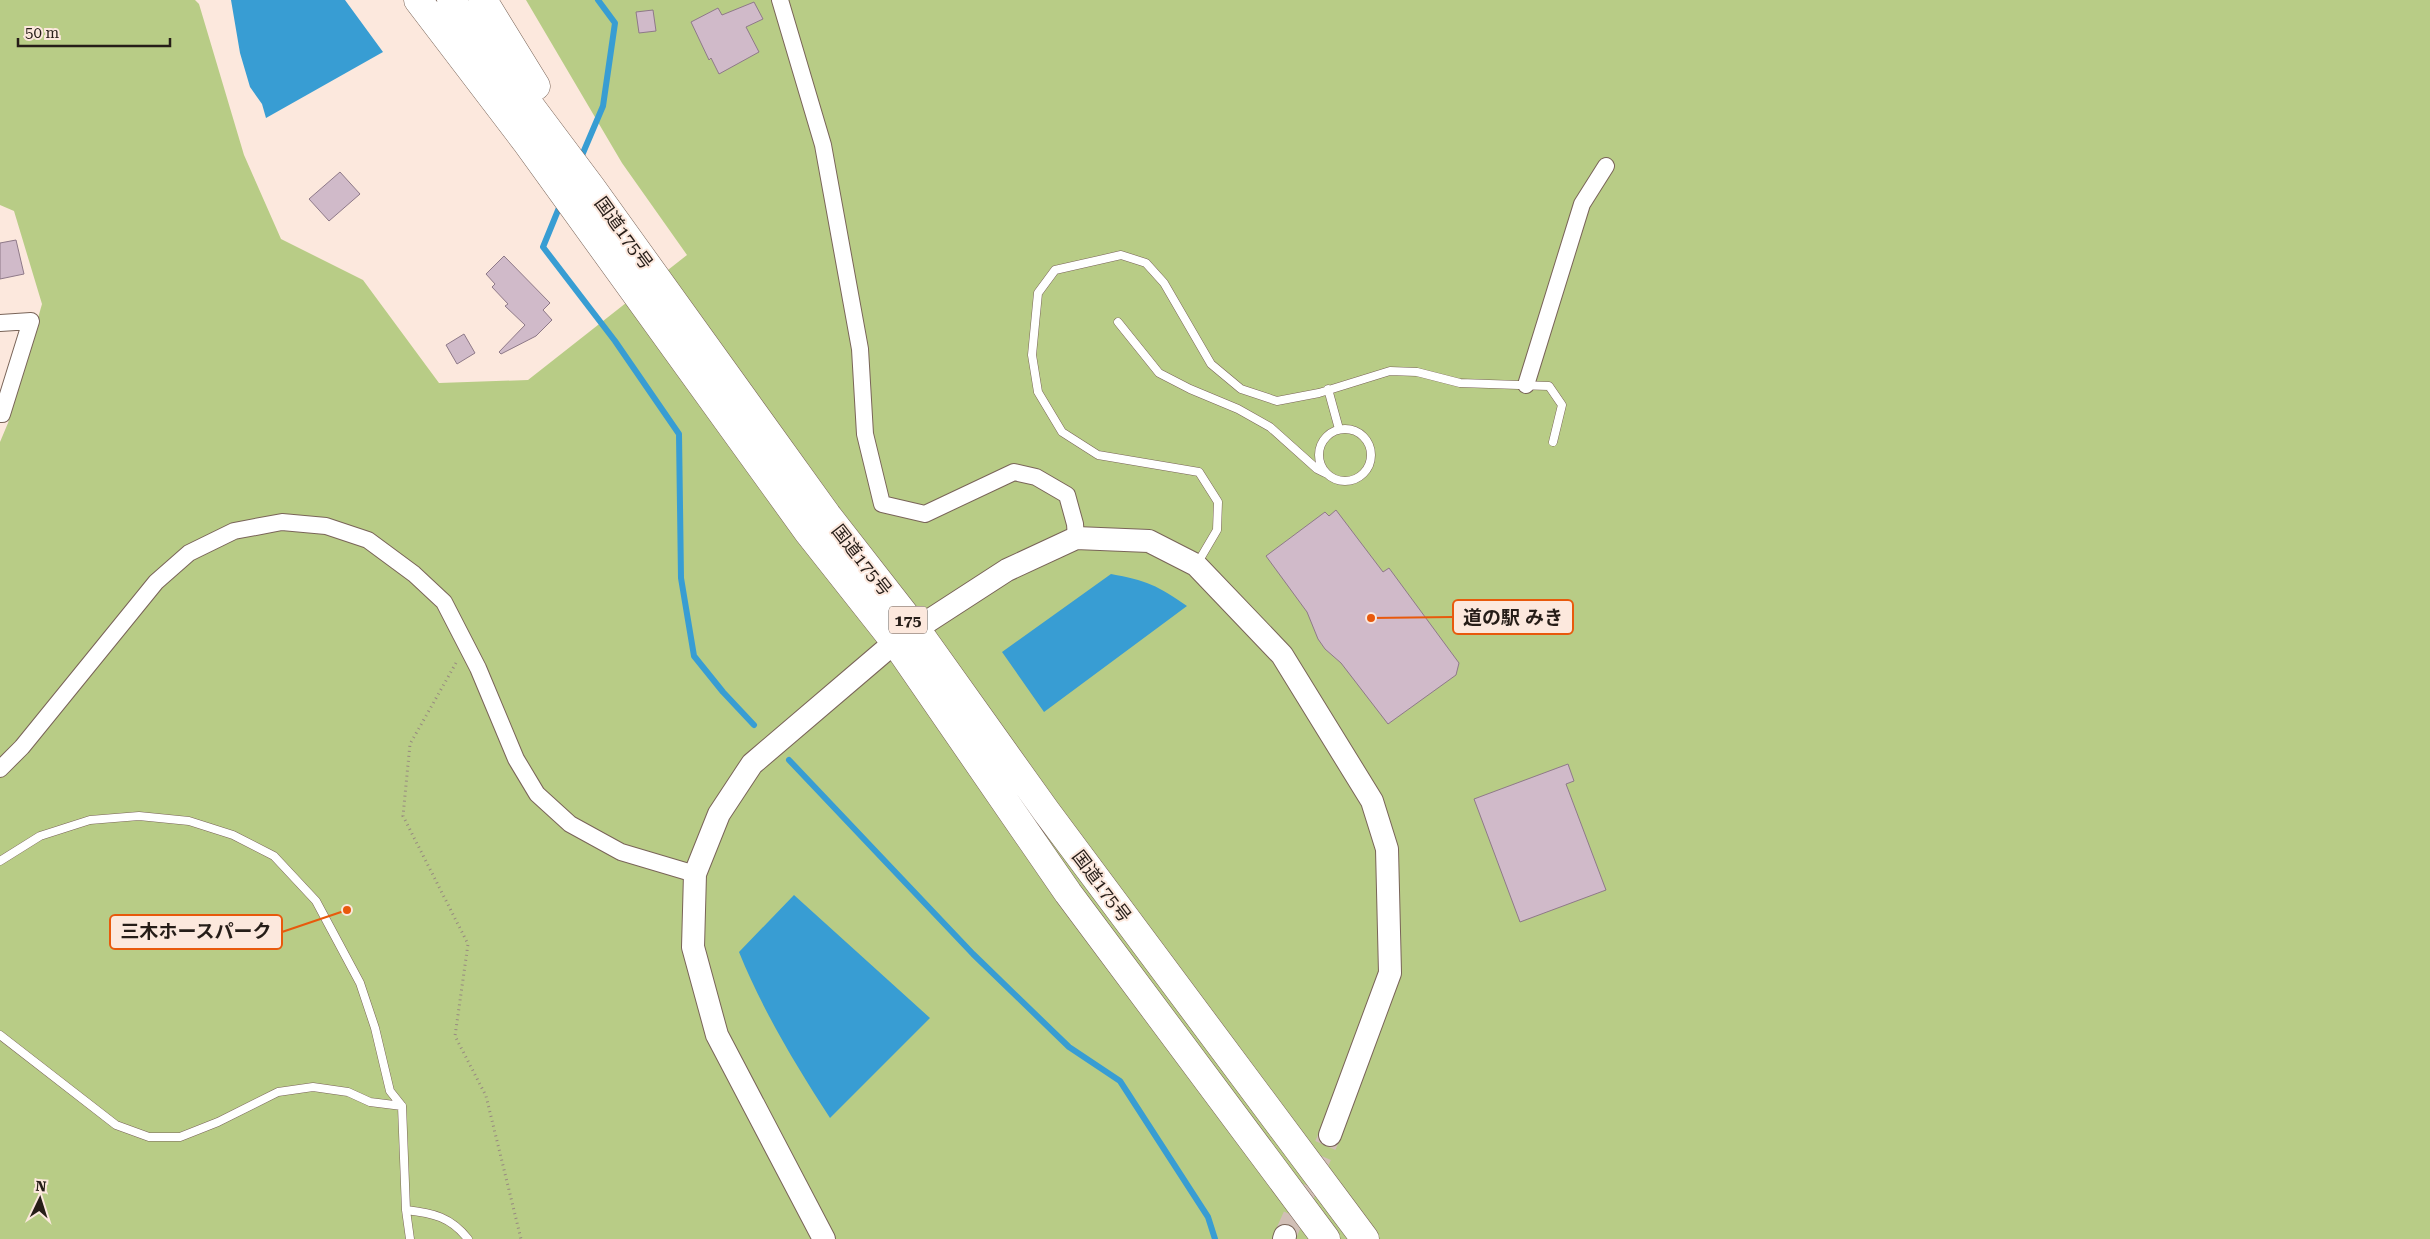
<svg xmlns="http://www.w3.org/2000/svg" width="2430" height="1239" font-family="'Roboto Serif','Noto Sans JP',serif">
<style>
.green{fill:#b8cc86}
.water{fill:#389dd3}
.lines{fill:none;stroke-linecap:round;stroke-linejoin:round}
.stream{stroke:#389dd3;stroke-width:6}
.building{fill:#d0bac9;stroke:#8e7988}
.secondary-tunnel{stroke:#d1bfb6;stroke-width:22;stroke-dasharray:22 11;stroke-linecap:butt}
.lane-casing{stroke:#796458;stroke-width:9}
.street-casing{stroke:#796458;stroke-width:18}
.secondary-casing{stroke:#796458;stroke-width:24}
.highway-casing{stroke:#796458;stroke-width:29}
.path{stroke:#978980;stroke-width:3;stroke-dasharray:1 4;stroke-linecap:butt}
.lane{stroke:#fff;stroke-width:8}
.street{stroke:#fff;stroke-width:16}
.secondary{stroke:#fff;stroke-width:22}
.highway{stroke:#fff;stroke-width:28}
.labels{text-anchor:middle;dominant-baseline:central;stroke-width:4;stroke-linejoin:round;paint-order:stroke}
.shield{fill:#fce8dd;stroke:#665a53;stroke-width:1}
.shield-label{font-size:16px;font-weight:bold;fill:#261d18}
.street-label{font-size:18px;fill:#261d18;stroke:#fce8dd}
.leader{fill:none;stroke:#e8590c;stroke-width:2}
.callout-dot{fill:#e8590c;stroke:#fce8dd;stroke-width:2}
.callout{fill:#fce8dd;stroke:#e8590c;stroke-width:2}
.callout-label{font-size:19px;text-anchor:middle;font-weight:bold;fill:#261d18}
</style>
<rect width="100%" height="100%" fill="#fce8dd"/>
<!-- green -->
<path class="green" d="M0 0H195L199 4 244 155 281 239 363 280 439 383 528 380 687 255 622 163 526 0H2430V1239H0V442L8 423 42 304 14 211 0 205Z"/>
<!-- water -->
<path class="water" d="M231 0H345L383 52 266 118 262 104 250 87 240 53Z
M1111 574C1145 580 1159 586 1187 606L1044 712 1002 652Z
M794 895 930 1018 830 1118C795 1064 763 1011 739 952Z"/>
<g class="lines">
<!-- stream -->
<path class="stream" d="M580 160 603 106 615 23 598 0
M561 203 543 247 615 341 679 434 681 578 694 656 723 692 754 725
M789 760 973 954 1069 1047 1120 1081 1208 1217 1215 1239"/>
</g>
<!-- building -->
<path class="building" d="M754 2 763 19 746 27 759 52 719 74 711 58 709 60 691 22 718 8 722 15Z
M653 10 656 31 639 33 636 12Z
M340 172 360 194 329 221 309 199Z
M16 240 24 274 0 279V243Z
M504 256 550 303 543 310 552 320 536 336 501 354 499 352 525 325 505 306 508 304 492 287 495 284 486 274Z
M464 334 475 353 457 364 446 345Z
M1336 510 1383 572 1389 568 1459 663 1456 675 1388 724 1341 663 1325 649 1318 639 1307 612 1266 556 1325 512 1329 516Z
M1568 764 1574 781 1566 784 1606 890 1520 922 1474 799Z"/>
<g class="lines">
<!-- secondary-tunnel -->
<path class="secondary-tunnel" d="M1285 1236 1330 1135"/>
<!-- lane casing -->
<g class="lane-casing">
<path id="lane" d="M1118 322 1159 373 1190 389 1238 409 1270 427 1317 469 1325 473
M1328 389 1339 429
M1319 455a26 26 0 1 1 52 0a26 26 0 1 1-52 0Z
M1197 564 1217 530 1218 502 1199 472 1098 455 1062 432 1038 392 1032 355 1038 293 1055 270 1121 255 1146 263 1164 283 1211 364 1241 389 1277 401 1319 393 1390 371 1417 372 1460 383 1549 386 1562 405 1553 442
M0 861 40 836 90 820 139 816 189 821 233 835 274 856 316 901 360 983 375 1028 390 1091 402 1106 406 1210 410 1239
M0 1035 116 1125 149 1137H180L218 1122 278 1092 313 1087 348 1092 370 1102 402 1106
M406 1210C433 1213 451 1217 468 1239"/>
</g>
<!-- street casing -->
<g class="street-casing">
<path id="street" d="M780 0 823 145 860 349 865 434 882 504 925 514 1014 472 1036 477 1067 495 1075 524 1076 538
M0 323 31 321 2 414H0
M1526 385 1582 204 1606 166
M0 769 22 747 156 582 189 553 234 531 282 522 326 526 368 540 414 574 444 602 478 668 516 759 537 794 570 824 621 852 695 874"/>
</g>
<!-- secondary casing -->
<g class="secondary-casing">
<path id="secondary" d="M916 629 1007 570 1076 538 1149 541 1196 565 1282 655 1372 801 1387 849 1390 973 1330 1135
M824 1239 717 1035 693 947 695 874 719 814 752 764 895 642
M1284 1239 1285 1236"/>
</g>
<!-- highway casing -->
<g class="highway-casing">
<path id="highway" d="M418 0 527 143 808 532 895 642 1068 893 1326 1239
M451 0 591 187 827 515 916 629 1046 811 1365 1239
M483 0 536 86"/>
</g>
<!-- path -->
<path class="path" d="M456 663 410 744 403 816 468 944 455 1036 486 1096 521 1239"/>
<!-- lane -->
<use href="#lane" class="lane"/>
<!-- street -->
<use href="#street" class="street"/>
<!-- secondary -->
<use href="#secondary" class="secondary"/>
<!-- highway -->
<use href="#highway" class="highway"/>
</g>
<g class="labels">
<!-- shield labels -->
<rect class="shield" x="889" y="606.5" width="38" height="27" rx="4"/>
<g class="shield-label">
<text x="908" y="620">175</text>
</g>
<!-- street labels -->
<g class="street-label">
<text transform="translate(624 233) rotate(54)">国道175号</text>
<text transform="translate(862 560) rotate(52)">国道175号</text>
<text transform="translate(1102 886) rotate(53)">国道175号</text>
</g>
</g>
<!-- callouts -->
<path class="leader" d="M1371 618L1453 617M347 910L282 932"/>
<g class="callout-dot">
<circle cx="1371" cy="618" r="5"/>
<circle cx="347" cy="910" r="5"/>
</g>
<g class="callout">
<rect x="1453" y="600" width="120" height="34" rx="5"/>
<rect x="110" y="915" width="172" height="34" rx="5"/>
</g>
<g class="callout-label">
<text x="1513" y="624">道の駅 みき</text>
<text x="196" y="938">三木ホースパーク</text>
</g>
<!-- north arrow -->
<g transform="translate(40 1199) rotate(4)" stroke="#fce8dd" stroke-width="4" paint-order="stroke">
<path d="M0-4L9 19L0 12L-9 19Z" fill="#261d18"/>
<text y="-8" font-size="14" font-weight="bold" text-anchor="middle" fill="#261d18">N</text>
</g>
<!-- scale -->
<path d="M18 38v8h152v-8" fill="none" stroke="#261d18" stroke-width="2.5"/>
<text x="25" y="38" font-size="15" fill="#261d18" stroke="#fce8dd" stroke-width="4" paint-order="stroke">50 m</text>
</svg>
